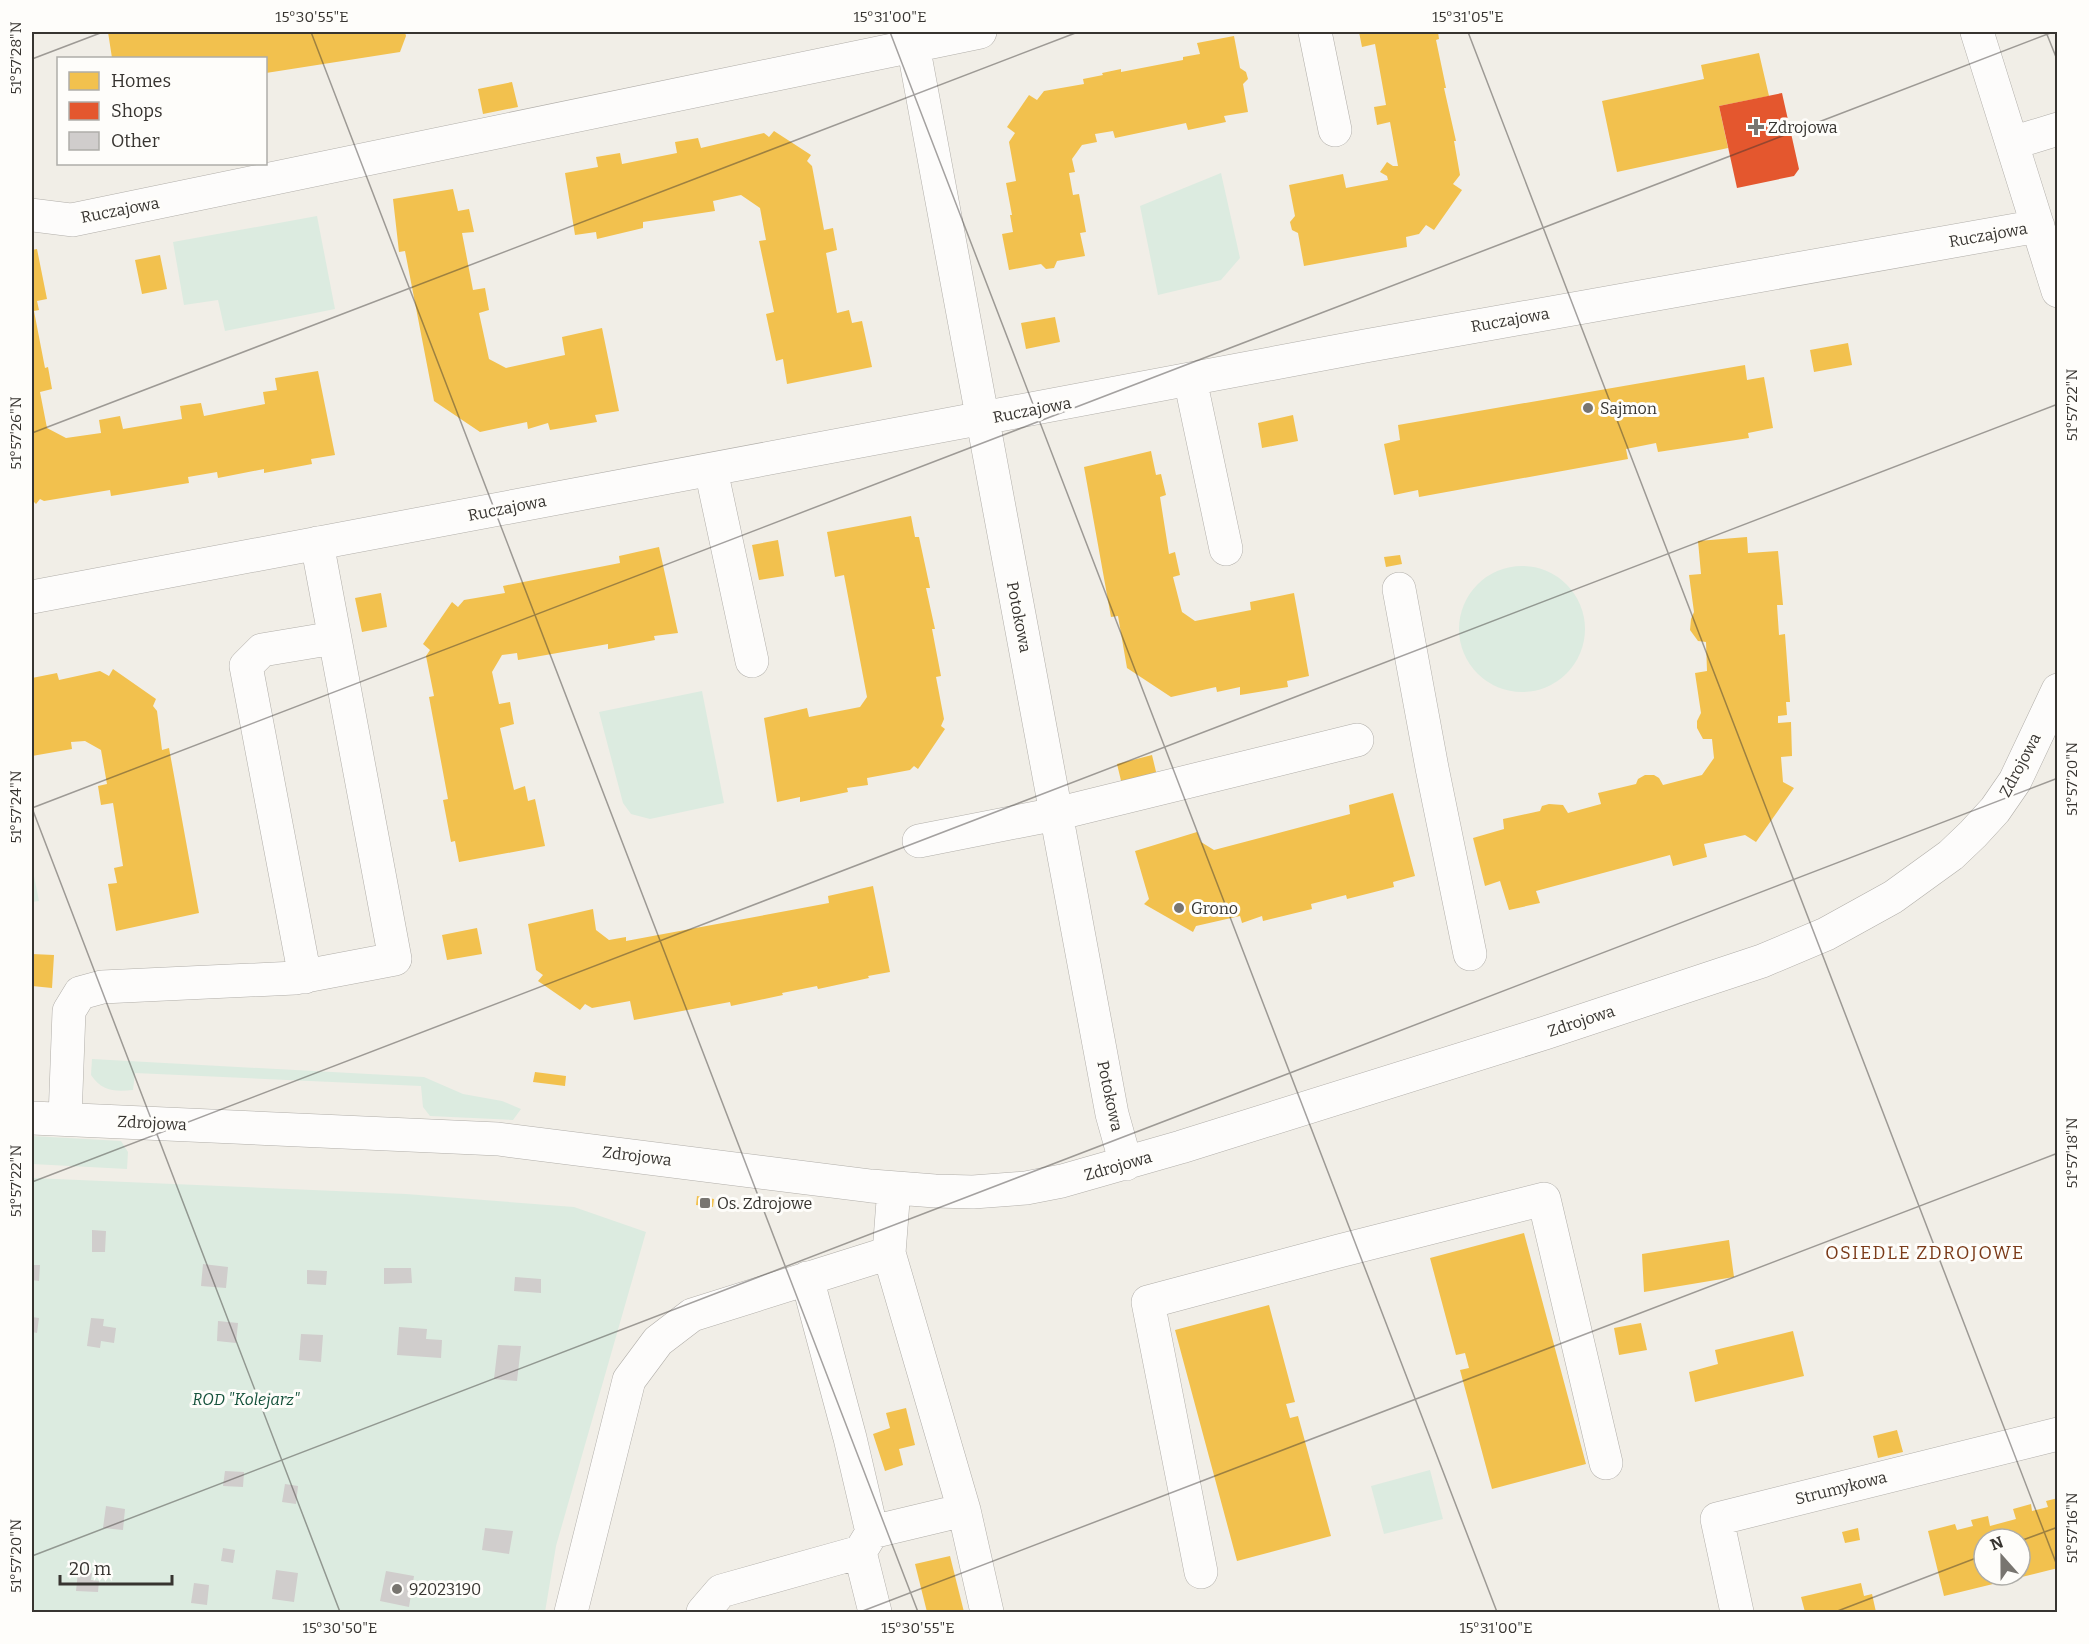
<svg xmlns="http://www.w3.org/2000/svg" width="2089" height="1644" font-family="Bitter,serif">
<style>
.green{fill:#dcebe0}
.homes{fill:#f2c14e;fill-rule:evenodd}
.shops{fill:#e4572e}
.building{fill:#d0cdcc}
.lines{fill:none;stroke-linecap:round;stroke-linejoin:round}
.minor-casing{stroke:#b1aea9;stroke-width:34}
.minor{stroke:#fdfcfb;stroke-width:33}
.ticks{fill:none;stroke:#373430;stroke-width:1.5;stroke-opacity:0.45}
.poi-dot{fill:#787570;stroke:#fefdfa;stroke-width:2}
.labels{text-anchor:middle;dominant-baseline:central;stroke-width:6;stroke-linejoin:round;paint-order:stroke}
.poi-label{font-size:16px;fill:#373430;stroke:#fefdfa;text-anchor:start}
.street-label{font-size:16px;fill:#373430;stroke:#fefdfa}
.park-label{font-size:16px;font-style:italic;fill:#14513b;stroke:#fefdfa}
.neighbourhood-label{font-size:18px;letter-spacing:1.5px;fill:#7a3a18;stroke:#fefdfa}
.neatline{fill:none;stroke:#373430;stroke-width:2}
.ticks-label{font-size:15px;text-anchor:middle;fill:#373430}
</style>
<rect width="100%" height="100%" fill="#f1eee7"/>
<!-- green -->
<path class="green" d="M1221 173 1240 258 1221 280 1158 295 1140 206Z
M317 216 335 309 225 331 218 300 184 305 173 242Z
M1459 629a63 63 0 1 1 126 0a63 63 0 1 1-126 0Z
M702 691 724 803 650 819 631 814 623 803 599 712Z
M32 866 39 901 32 902Z
M92 1059 424 1077 463 1094 502 1101 521 1109 513 1120 430 1116 423 1107 421 1086 135 1073 133 1090C114 1092 102 1091 91 1075Z
M32 1136 121 1141 128 1152 127 1169 32 1164Z
M32 1178 406 1194 574 1207 646 1232 556 1546 545 1612H32Z
M1430 1470 1443 1519 1384 1534 1371 1486Z"/>
<!-- homes -->
<path class="homes" d="M108 32H405L406 36 400 52 266 73V58H112Z
M1359 32H1438L1439 39 1436 40 1446 88H1444L1456 141H1454L1460 175 1453 184 1462 190 1434 230 1426 225 1419 234 1406 237 1407 247 1304 266 1298 233 1292 230 1290 222 1295 216 1289 185 1343 174 1346 188 1388 180 1387 176 1380 172 1387 162 1393 166H1398L1390 122 1377 125 1374 107 1386 105 1375 44 1362 47Z
M1234 36 1240 68 1246 72 1248 79 1243 84 1248 112 1224 116 1226 122 1188 130 1186 123 1115 138 1113 131 1095 134 1097 142 1082 145 1072 159 1075 172 1069 173 1073 195 1079 194 1086 232 1080 233 1085 256 1057 261 1054 268 1046 269 1041 264 1009 270 1002 234 1013 232 1010 215H1012L1006 183 1016 181 1009 142 1015 133 1007 127 1029 95 1037 100 1044 91 1084 84 1083 79 1103 75 1102 73 1121 69V72L1183 60V57L1200 54 1197 43Z
M1759 53 1769 96 1719 106 1728 148 1617 172 1602 101 1704 79 1701 65Z
M512 82 518 107 483 114 478 89Z
M774 131 811 155 807 161 812 166 824 230 833 228 837 250 826 253 837 313 849 310 852 323 862 321 872 367 787 384 783 359 776 361 766 314 774 312 759 241 766 240 760 208 741 195 713 201 715 211 643 222V228L597 239 596 232 575 235 565 173 598 167 596 157 620 153 622 164 677 153 675 142 698 138 701 148 764 133 769 137Z
M453 189 458 211 469 209 474 232 462 233 473 290 485 288 489 310 479 313 489 359 506 368 565 355 562 337 602 328 619 411 595 415 597 422 550 430 548 423 528 429 527 422 480 432 434 401 405 251 399 252 393 199Z
M37 249 47 299 37 301 39 310 34 311 45 368 48 367 52 389 40 392 47 428 66 438 101 433 99 420 120 416 123 429 182 419 180 406 201 403 204 416 265 404 263 392 277 390 275 378 318 371 335 455 311 459 312 464 264 473V469L218 478 217 472 188 477 189 483 111 496 110 490 44 501 40 499 36 504 32 500V250Z
M160 255 167 289 142 294 135 260Z
M1055 317 1060 342 1026 349 1021 323Z
M1848 343 1852 365 1814 372 1810 350Z
M1745 365 1747 380 1764 377 1773 428 1748 433 1749 438 1658 452 1656 443 1626 449 1628 459 1419 497 1418 490 1394 495 1384 444 1400 440 1398 425Z
M1293 415 1298 441 1262 448 1258 423Z
M1151 451 1156 475 1161 474 1166 495 1160 497 1169 554 1175 552 1180 575 1173 577 1182 612 1195 621 1251 610 1250 602 1294 593 1309 676 1287 681 1288 687 1240 695V687L1217 692 1216 687 1171 697 1127 668 1118 616 1111 617 1084 467Z
M911 516 915 537H919L930 588H926L935 629H932L941 676 936 677 944 719 941 726 945 729 918 769 914 766 910 770 867 778 868 785 847 788 848 792 800 802V797L777 802 764 718 807 708 809 717 860 707 867 697 844 575 835 577 827 532Z
M1747 537 1748 553 1778 551 1783 605H1777L1779 635 1785 634 1790 702H1786L1787 715 1778 716V723L1791 722 1792 756 1781 757 1783 782 1794 788 1756 842 1745 835 1704 844 1707 857 1673 866 1670 855 1536 891 1540 903 1509 910 1500 881 1485 886 1473 838 1504 829 1503 819 1540 811 1542 806 1549 804 1563 805 1568 813 1601 804 1598 793 1636 784 1638 779 1645 775H1654L1659 778 1663 785 1702 775 1714 758 1712 739H1703L1697 728V721L1701 713 1695 673 1707 671 1706 642 1698 641 1690 630 1691 619 1694 612 1689 575 1701 574 1698 541Z
M778 540 784 576 759 580 752 545Z
M659 547 678 633 654 636 655 640 608 649V644L518 660 517 653 502 655 492 672 499 704 510 702 514 724 500 728 514 790 525 786 528 801 535 799 545 846 459 862 455 841 451 842 443 800 448 799 429 697 434 696 426 656 430 650 423 644 452 602 458 607 464 600 505 593 503 586 620 563 619 556Z
M1400 555 1402 564 1386 567 1384 557Z
M381 593 387 627 362 632 355 598Z
M113 669 156 699 153 706 157 711 162 750 169 748 199 913 116 931 108 884 117 883 114 868 123 866 113 803 101 805 98 786 107 784 101 750 85 741 71 742 72 749 32 756V678L57 673 59 680 100 671 109 676Z
M1152 755 1158 780 1123 789 1117 764Z
M1393 793 1415 876 1393 882 1394 887 1347 899 1346 895 1311 904 1312 909 1263 921 1262 916 1242 923 1240 916 1196 926 1193 932 1144 904 1149 899 1135 851 1197 832 1201 842 1214 850 1350 814 1349 805Z
M873 886 890 972 868 976 869 978 818 989 817 986 782 993 783 995 731 1006 730 1002 634 1020 630 1001 592 1008 585 1004 580 1010 538 981 543 975 536 970 528 924 593 909 596 930 609 940 626 937V941L829 903 828 896Z
M477 928 482 954 447 960 442 935Z
M32 954 54 955 52 988 32 986Z
M535 1072 566 1076 565 1086 533 1082Z
M697 1196 714 1199 713 1207 696 1205Z
M1524 1233 1586 1464 1492 1489 1460 1370 1469 1368 1465 1353 1456 1355 1430 1258Z
M1729 1240 1734 1277 1644 1292 1642 1254Z
M1269 1305 1295 1402 1286 1404 1290 1418 1298 1416 1331 1536 1237 1561 1175 1330Z
M1641 1323 1647 1350 1619 1355 1614 1328Z
M1793 1331 1804 1376 1695 1402 1689 1372 1718 1364 1715 1350Z
M906 1408 915 1445 899 1449 903 1465 885 1471 873 1434 890 1428 886 1413Z
M1897 1430 1903 1452 1878 1458 1873 1436Z
M2058 1498V1568L1944 1596 1928 1531 1955 1524 1957 1530 1973 1526 1971 1520 1988 1516 1990 1526 2016 1519 2013 1509 2031 1504 2032 1511 2048 1507 2046 1501ZM1984 1539H2020V1575H1984Z
M1858 1528 1860 1540 1845 1543 1842 1532Z
M950 1556 964 1612H927L915 1564Z
M1861 1583 1864 1596 1872 1594 1876 1612H1805L1801 1597Z"/>
<!-- shops -->
<path class="shops" d="M1782 93 1799 169 1794 176 1737 188 1719 106Z"/>
<!-- building -->
<path class="building" d="M92 1230 106 1231 105 1252H92Z
M203 1264 228 1267 226 1288 201 1286Z
M32 1265H40L39 1281 32 1280Z
M384 1268H411L412 1283 384 1284Z
M307 1270 327 1271 326 1285 307 1284Z
M515 1277 541 1279V1293L514 1291Z
M32 1317 39 1318 37 1333 32 1332Z
M91 1318 104 1319 103 1326 116 1328 114 1343 101 1341 100 1348 87 1346Z
M218 1321 238 1323 236 1343 217 1341Z
M399 1327 427 1329 426 1339 442 1340 441 1358 397 1355Z
M301 1334 323 1335 321 1362 299 1360Z
M498 1345 521 1346 517 1381 494 1379Z
M225 1471 244 1472 243 1487 223 1486Z
M285 1484 298 1486 296 1504 282 1502Z
M106 1506 125 1509 123 1530 103 1528Z
M485 1528 513 1531 509 1554 482 1550Z
M223 1548 235 1550 233 1563 221 1561Z
M276 1570 298 1573 294 1602 272 1599Z
M386 1571 414 1576 409 1607 380 1601Z
M78 1572 92 1573 91 1580 99 1581 98 1592 76 1591Z
M194 1583 209 1585 207 1605 191 1603Z"/>
<g class="lines">
<!-- minor casing -->
<g class="minor-casing">
<path id="minor" d="M1315 32 1335 130
M1977 32 2058 291
M913 45 1112 1114 1126 1164
M2012 143 2058 129
M32 215 72 220 980 32
M1190 379 1226 549
M711 470 752 661
M1399 589 1432 768 1470 954
M32 597 1365 346 2038 226
M919 841 1056 814 1357 740
M305 977 246 666 262 650 334 638
M32 1118 498 1139 871 1186 935 1191 973 1192 1026 1188 1062 1181 1181 1147 1545 1033 1762 961 1826 934 1893 897 1951 855 1973 834 1995 810 2015 781 2058 690
M65 1119 69 1011 80 993 102 987 295 978 395 959 317 543
M889 1253 964 1510 987 1612
M807 1278 850 1438 872 1532 964 1510
M871 1534 860 1552 875 1612
M1201 1572 1148 1302 1339 1251 1544 1199 1606 1463
M571 1612 629 1380 658 1341 692 1315 889 1253 894 1188
M703 1612 721 1591 860 1552
M1737 1612 1717 1519 2058 1434"/>
</g>
<!-- minor -->
<use href="#minor" class="minor"/>
</g>
<!-- ticks -->
<path class="ticks" d="M311 32 918 1612M890 32 1497 1612M1468 32 2058 1568M2046 32 2058 62M32 59 103 32M32 433 1078 32M32 808 340 1612M32 808 2053 32M32 1182 2058 404M2020 1541 2058 1527M32 1556 2058 778M860 1612 2058 1153M1835 1612 1984 1555"/>
<!-- markers -->
<g class="poi-dot">
<path d="M1753 118h6v6h6v6h-6v6h-6v-6h-6v-6h6z"/>
<circle cx="1588" cy="408" r="6"/>
<circle cx="1179" cy="908" r="6"/>
<rect x="699" y="1197" width="12" height="12" rx="3"/>
<circle cx="397" cy="1589" r="6"/>
</g>
<g class="labels">
<!-- poi labels -->
<g class="poi-label">
<text x="1768" y="127">Zdrojowa</text>
<text x="1600" y="408">Sajmon</text>
<text x="1191" y="908">Grono</text>
<text x="717" y="1203">Os. Zdrojowe</text>
<text x="409" y="1589">92023190</text>
</g>
<!-- street labels -->
<g class="street-label">
<text transform="translate(120 210) rotate(-11)">Ruczajowa</text>
<text transform="translate(1988 235) rotate(-10)">Ruczajowa</text>
<text transform="translate(1510 320) rotate(-10)">Ruczajowa</text>
<text transform="translate(1032 410) rotate(-11)">Ruczajowa</text>
<text transform="translate(507 508) rotate(-11)">Ruczajowa</text>
<text transform="translate(1019 617) rotate(79)">Potokowa</text>
<text transform="translate(2020 765) rotate(-62)">Zdrojowa</text>
<text transform="translate(1581 1021) rotate(-18)">Zdrojowa</text>
<text transform="translate(1110 1096) rotate(78)">Potokowa</text>
<text transform="translate(152 1123) rotate(3)">Zdrojowa</text>
<text transform="translate(637 1156) rotate(7)">Zdrojowa</text>
<text transform="translate(1118 1166) rotate(-16)">Zdrojowa</text>
<text transform="translate(1841 1488) rotate(-14)">Strumykowa</text>
</g>
<!-- park labels -->
<g class="park-label">
<text x="246" y="1399">ROD "Kolejarz"</text>
</g>
<!-- neighbourhood labels -->
<g class="neighbourhood-label">
<text x="1925" y="1253">OSIEDLE ZDROJOWE</text>
</g>
</g>
<!-- border -->
<rect width="2089" height="1644" fill="none" stroke="#fefdfa" stroke-width="66"/>
<!-- legend -->
<rect x="57" y="57" width="210" height="108" fill="#fefdfa" stroke="#aeada9" stroke-width="1.5"/>
<rect x="69" y="72" width="30" height="18" fill="#f2c14e" stroke="#aeada9" stroke-width="1.5"/>
<text x="111" y="87" font-size="18" fill="#373430">Homes</text>
<rect x="69" y="102" width="30" height="18" fill="#e4572e" stroke="#aeada9" stroke-width="1.5"/>
<text x="111" y="117" font-size="18" fill="#373430">Shops</text>
<rect x="69" y="132" width="30" height="18" fill="#d0cdcc" stroke="#aeada9" stroke-width="1.5"/>
<text x="111" y="147" font-size="18" fill="#373430">Other</text>
<!-- north arrow -->
<g transform="translate(2002 1557) rotate(339)"><circle r="28" fill="#fefdfa" stroke="#aeada9" stroke-width="1.5"/>
<path d="M0-4.5L10 22L0 15L-10 22Z" fill="#787570"/>
<text y="-9" font-size="16" font-weight="bold" text-anchor="middle" fill="#373430">N</text>
</g>
<!-- scale -->
<path d="M60 1575v9h112v-9" fill="none" stroke="#373430" stroke-width="3"/>
<text x="69" y="1575" font-size="18" fill="#373430" stroke="#fefdfa" stroke-width="4.5" paint-order="stroke">20 m</text>
<rect x="33" y="33" width="2023" height="1578" class="neatline"/>
<g class="ticks-label">
<text x="312" y="22">15°30'55"E</text>
<text x="890" y="22">15°31'00"E</text>
<text x="1468" y="22">15°31'05"E</text>
<text transform="translate(16 58) rotate(-90)" y="5">51°57'28"N</text>
<text transform="translate(2072 405) rotate(-90)" y="5">51°57'22"N</text>
<text transform="translate(16 433) rotate(-90)" y="5">51°57'26"N</text>
<text transform="translate(2072 779) rotate(-90)" y="5">51°57'20"N</text>
<text transform="translate(16 807) rotate(-90)" y="5">51°57'24"N</text>
<text transform="translate(2072 1153) rotate(-90)" y="5">51°57'18"N</text>
<text transform="translate(16 1181) rotate(-90)" y="5">51°57'22"N</text>
<text transform="translate(2072 1528) rotate(-90)" y="5">51°57'16"N</text>
<text transform="translate(16 1556) rotate(-90)" y="5">51°57'20"N</text>
<text x="340" y="1633">15°30'50"E</text>
<text x="918" y="1633">15°30'55"E</text>
<text x="1496" y="1633">15°31'00"E</text>
</g>
</svg>
